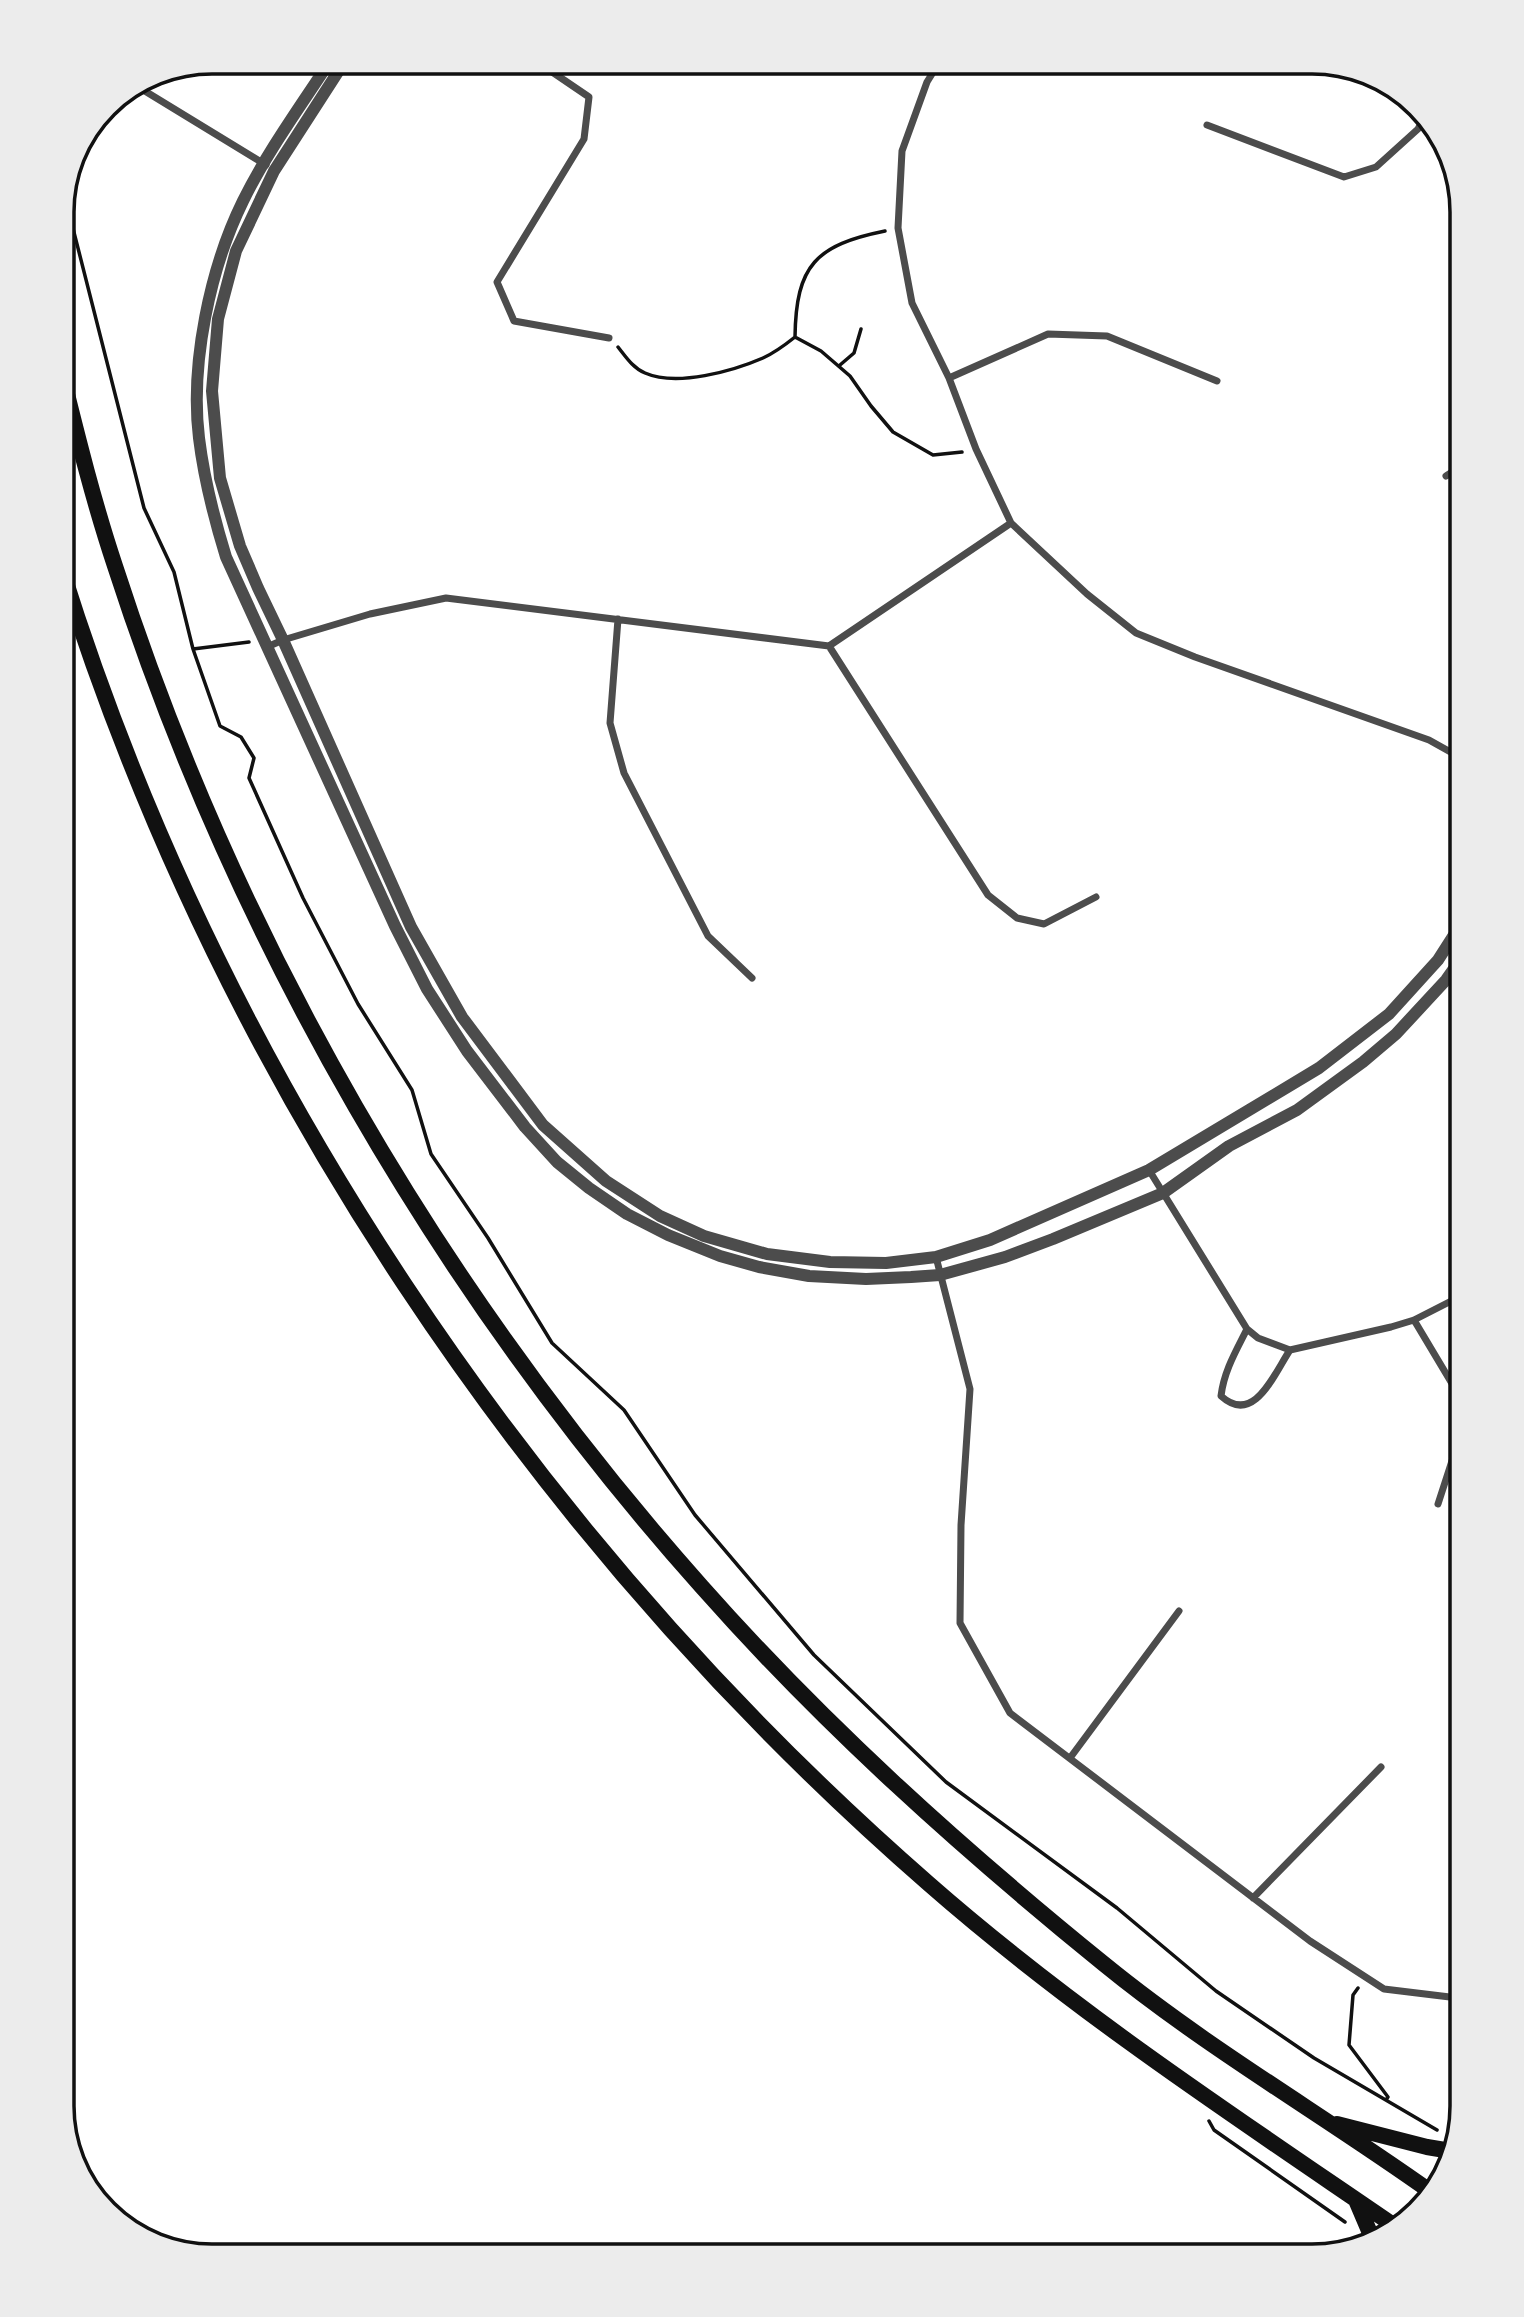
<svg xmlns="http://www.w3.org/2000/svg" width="1524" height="2317" font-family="'Archivo Narrow',sans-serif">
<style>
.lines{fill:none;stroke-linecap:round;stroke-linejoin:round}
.path{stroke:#111;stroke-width:3.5}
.minor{stroke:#4c4c4c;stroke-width:7}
.tertiary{stroke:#4c4c4c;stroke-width:12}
.primary{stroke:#111;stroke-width:16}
.rim{fill:none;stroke:#111;stroke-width:3.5}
</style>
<rect width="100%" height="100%" fill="#fff"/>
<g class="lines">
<!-- path -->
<path class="path" d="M64 193 144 508 174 572 193 649 220 726 241 737 254 758 249 778 303 898 358 1004 412 1090 431 1154 488 1238 552 1343 624 1410 695 1515 814 1655 946 1782 1117 1908 1216 1991 1314 2058 1437 2130
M795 337C796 265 816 245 885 231
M618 347C626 357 633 368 645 373 677 387 733 371 763 358 774 353 785 345 795 337L821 351 850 376 871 406 893 432 933 455 962 452
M840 365 854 353 861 329
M193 649 249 642
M1358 1988 1353 1995 1349 2045 1388 2097 1386 2100
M1209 2121 1214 2130 1345 2222"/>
<!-- minor -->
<path class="minor" d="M536 61 589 97 584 139 497 282 514 321 609 338
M940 61 927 82 902 151 898 228 912 303 949 378 976 449 1011 523 1087 594 1136 633 1195 657 1429 740 1463 759
M135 85 266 165
M1207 125 1344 177 1376 167 1418 129 1424 117
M949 378 1048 334 1107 336 1217 381
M1446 476 1463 465
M618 619 610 723 624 773 708 936 752 978
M829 646 988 895 1017 918 1044 924 1096 897
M267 647 283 640 370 614 446 598 829 646 1011 523
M1149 1170 1247 1329 1258 1338 1290 1350 1391 1327 1414 1320 1463 1295
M936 1257 970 1389 961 1525 960 1623 1010 1713 1310 1941 1384 1989 1458 1998 1463 1996
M1414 1320 1463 1402
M1247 1329C1236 1351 1224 1371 1221 1396 1254 1426 1274 1374 1290 1350
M1438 1504 1463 1427
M1070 1758 1179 1611
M1253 1898 1381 1767"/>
<!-- tertiary -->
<path class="tertiary" d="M330 61C300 107 267 152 243 201 210 268 190 364 199 438 204 479 214 518 226 557L395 926 427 989 467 1051 525 1127 557 1162 589 1188 627 1214 668 1235 720 1256 759 1267 809 1276 866 1279 911 1277 940 1275 1005 1257 1053 1239 1163 1193 1229 1146 1297 1110 1363 1062 1396 1034 1446 980 1463 956
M345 61 274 171 236 251 218 319 212 391 220 478 240 546 258 588 283 640 411 927 462 1017 543 1125 606 1181 660 1216 704 1236 767 1254 830 1262 886 1263 936 1257 990 1240 1149 1170 1319 1068 1389 1014 1438 960 1463 921"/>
<!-- primary -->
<path class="primary" d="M62 374C78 439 94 503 115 566 236 941 440 1293 702 1587 824 1725 961 1848 1104 1964 1207 2048 1323 2115 1431 2192
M61 567C219 1073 531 1537 929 1884 1075 2012 1237 2118 1396 2227
M1337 2124 1427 2147 1451 2151
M1356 2200 1373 2240"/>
</g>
<!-- crop -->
<path d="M0 0H1524V2317H0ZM212 74H1312A138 138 0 0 1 1450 212V2106A138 138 0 0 1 1312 2244H212A138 138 0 0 1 74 2106V212A138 138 0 0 1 212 74Z" fill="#ececec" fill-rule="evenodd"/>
<path class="rim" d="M212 74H1312A138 138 0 0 1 1450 212V2106A138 138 0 0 1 1312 2244H212A138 138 0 0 1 74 2106V212A138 138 0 0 1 212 74Z"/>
</svg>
